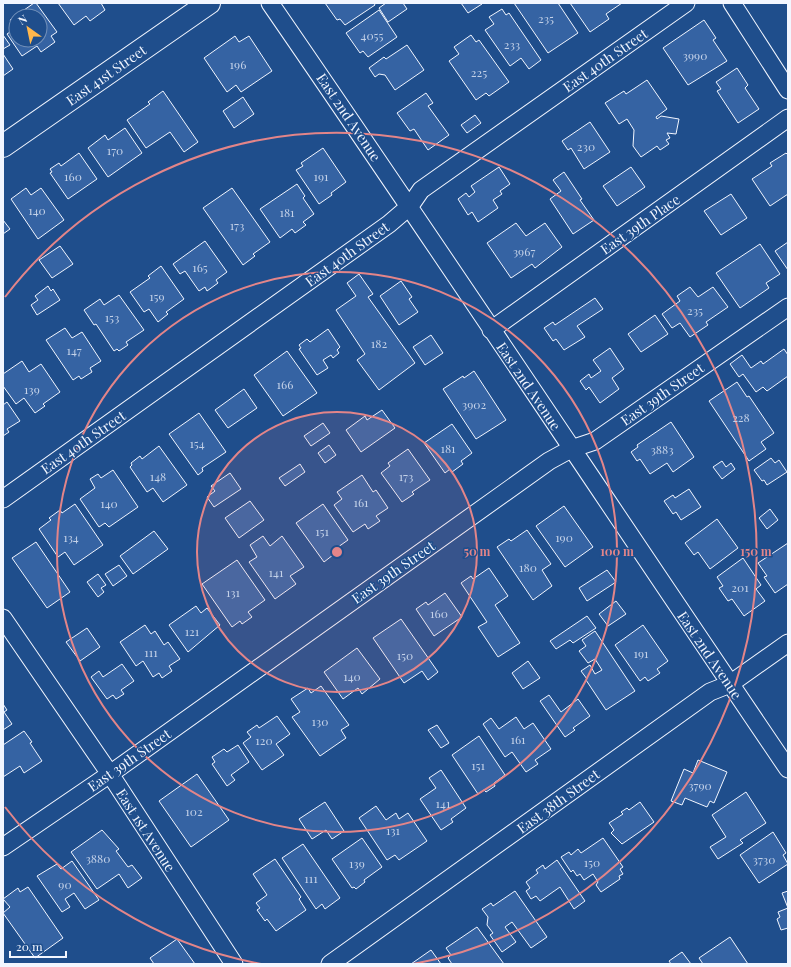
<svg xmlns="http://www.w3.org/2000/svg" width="791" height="967" font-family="'Playfair Display',serif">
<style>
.building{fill:#3563a3;stroke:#f2f6ff;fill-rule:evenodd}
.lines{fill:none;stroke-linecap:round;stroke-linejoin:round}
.street-casing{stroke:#f2f6ff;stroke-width:19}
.secondary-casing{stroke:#f2f6ff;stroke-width:24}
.street{stroke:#1f4e8c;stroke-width:17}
.secondary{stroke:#1f4e8c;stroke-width:22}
.ring{fill:none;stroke:#e38589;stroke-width:2}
.labels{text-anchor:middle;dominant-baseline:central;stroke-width:3;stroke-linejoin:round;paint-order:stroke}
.number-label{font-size:12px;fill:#c3d1e8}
.street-label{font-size:14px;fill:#f2f6ff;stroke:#1f4e8c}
.centre{fill:#e38589;stroke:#1f4e8c;stroke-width:2}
.ring-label{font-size:12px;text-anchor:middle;font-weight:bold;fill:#e38589;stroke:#1f4e8c;stroke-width:3;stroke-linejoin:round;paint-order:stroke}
</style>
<rect width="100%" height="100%" fill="#1f4e8c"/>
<!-- building -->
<path class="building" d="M34 3H36L57 32 51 36 55 42 41 52 37 46 22 56 7 34 16 28 10 20ZM16 16H40V40H16Z
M58 3H101L105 10 90 21 86 16 74 25Z
M325 3H374L375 5 345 25 340 19 337 20Z
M386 3H403L407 9 388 22 379 8Z
M461 3H481L482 4 468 13Z
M514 3H558L578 33 548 53Z
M570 3H622L606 14 609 19 590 32Z
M502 9 506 15 509 13 541 60 529 69 521 58 510 66 485 30 494 24 489 17Z
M379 10 397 37 368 57 363 51 360 53 346 33Z
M704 20 716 38 713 40 727 61 688 85 663 48Z
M3 35 10 45 3 49Z
M471 35 476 42 479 40 509 82 489 96 486 93 476 100 449 61 459 54 454 47Z
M235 36 239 42 249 36 272 71 241 92 236 85 227 92 204 58Z
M407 45 424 70 395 90 385 75 379 74 375 77 369 68 384 57 386 59Z
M3 54 13 69 3 76Z
M737 68 748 85 745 88 759 109 738 123 717 91 721 89 716 82Z
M647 80 667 109 656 117 657 119 661 116 679 119 676 134 667 133 670 138 666 140 669 144 660 150 657 146 641 157 633 146 634 130 627 119 619 124 605 103 624 91 626 94Z
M163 91 198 142 184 152 170 132 146 148 127 120 150 104 148 102Z
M426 93 433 103 428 106 449 135 428 150 414 129 410 131 397 113Z
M243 97 254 114 234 128 223 111Z
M475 115 481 123 467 133 461 125Z
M590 122 610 152 584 169 571 148 568 150 562 141Z
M125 128 142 153 108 177 88 148 105 135 108 140Z
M323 148 346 182 331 193 332 195 319 204 296 170 303 166 301 163Z
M79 153 97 179 68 199 50 173 52 172 50 169 59 163 61 166Z
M786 153 788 155V194L770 206 752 179 772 166 770 163Z
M499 167 510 184 500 191 502 194 493 200 498 208 478 222 472 212 468 215 458 199 466 193 469 197 475 192 471 186Z
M631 167 645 187 617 206 603 186Z
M564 172 582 199 580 200 594 220 573 234 550 199 561 191 553 180Z
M297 184 305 196 303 198 314 214 303 222 306 225 295 233 292 229 280 238 260 209Z
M26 188 31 195 41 188 64 220 38 239 11 199Z
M232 188 270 242 253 254 255 256 243 265 203 208Z
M731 194 747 218 721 235 704 211Z
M3 220 10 229 3 234Z
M516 223 526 236 545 223 562 247 535 268 532 264 511 278 487 243Z
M205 241 227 272 216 280 218 283 207 291 205 287 199 291 185 271 180 274 173 264Z
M788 242V270L775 251Z
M760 244 780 274 766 283 769 288 740 308 716 273Z
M60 246 73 264 52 278 39 260Z
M161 266 184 299 166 312 168 314 158 322 149 309 144 312 130 292 150 278 148 276Z
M359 274 373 294 368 297 415 363 379 390 357 360 365 354 336 310 356 296 347 283Z
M401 281 412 297 409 299 418 312 399 325 380 296Z
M48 286 51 291 53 289 60 300 37 315 31 305 38 300 35 296Z
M690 287 698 297 713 287 728 307 706 322 708 325 690 337 680 323 672 328 662 314 680 301 677 296Z
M119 295 144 330 126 342 128 345 119 351 117 349 114 351 96 324 94 325 84 310 100 299 104 305Z
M595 298 603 309 577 326 585 337 564 350 556 339 553 341 544 328 553 322 555 325Z
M655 315 668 334 641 352 628 334Z
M65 328 72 338 82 332 101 361 90 368 92 372 81 379 79 376 73 380 46 340Z
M328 329 340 347 337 350 339 353 333 358 331 355 323 360 328 368 317 375 299 349 301 348 299 345 307 339 310 342Z
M431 335 443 353 425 365 413 347Z
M610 348 624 369 612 378 619 389 600 403 589 387 586 390 580 381 589 374 591 378 601 371 593 360Z
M784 349 788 355V376L767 391 763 387 756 392 743 374 739 377 730 364 742 355 751 368 761 361 763 364Z
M287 351 317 393 283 416 254 375Z
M22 361 29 372 41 364 60 392 43 404 45 406 35 413 24 398 16 404 3 386V374Z
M474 371 506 420 476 439 443 389 463 376 464 378Z
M737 382 747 397 749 396 774 433 761 442 766 449 749 461 709 401Z
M244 389 257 408 228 428 215 410Z
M7 402 20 421 7 429 9 432 3 436V405Z
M382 410 395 428 361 452 346 430 365 416 367 420Z
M199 413 226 452 202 468 203 471 198 475 169 434Z
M671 422 694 457 673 472 667 463 650 474 640 459 637 461 631 452 638 447 637 445Z
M323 423 330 433 311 446 304 436Z
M452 424 472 453 461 461 463 464 452 472 450 469 445 473 424 443Z
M329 445 336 455 325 463 318 453Z
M159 446 187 485 163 502 153 488 147 492 130 467 132 465 131 463 140 456 142 459Z
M408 449 430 480 412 492 414 494 402 502 381 473 390 466 388 463Z
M771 458 775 463 779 460 787 472 767 485 764 480 762 481 754 470Z
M722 461 726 467 731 463 735 469 722 479 713 467Z
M300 464 305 472 285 486 279 478Z
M113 470 138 507 109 527 105 523 99 527 80 499 95 488 90 479 98 474 101 478Z
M230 473 241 489 214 507 207 497 215 491 211 486Z
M362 475 373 492 376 490 388 508 376 516 380 521 368 529 365 524 353 532 334 505 342 499 337 492Z
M689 489 701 507 681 520 676 512 673 514 664 501 673 495 675 498Z
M250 501 264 520 239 538 225 518Z
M75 504 103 545 74 565 65 552 58 557 39 529 51 520 49 518 60 510 62 513Z
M323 504 348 540 331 552 333 555 324 562 296 523Z
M564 506 593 547 565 567 536 526Z
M770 509 778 520 767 529 759 518Z
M717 519 738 548 710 569 698 552 694 555 685 543Z
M527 530 551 564 542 570 552 586 533 600 497 547 509 539 511 541Z
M154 531 168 549 133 574 120 556Z
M263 536 270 546 282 536 304 567 290 576 296 584 275 599 249 562 257 557 250 545Z
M36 542 70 592 47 608 12 558Z
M788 543V584L775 593 764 577 767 576 758 563Z
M743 558 761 585 756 589 765 601 744 616 732 599 728 601 719 588 723 586 717 577Z
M237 560 265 600 248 612 252 617 242 624 240 621 232 627 202 584Z
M119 565 127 576 113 586 105 574Z
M489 568 508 596 495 605 520 643 498 657 478 627 487 622 461 583 471 576 473 579Z
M607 570 616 582 587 601 579 588Z
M98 574 106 585 101 588 104 592 98 597 87 582Z
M445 593 462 617 434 636 416 609 426 602 428 605Z
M616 601 626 614 608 626 599 614Z
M196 606 201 613 207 608 220 625 188 652 169 625Z
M587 616 596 628 573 643 570 640 556 649 550 641Z
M401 619 438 672 428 680 422 671 404 683 373 638Z
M145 625 151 634 155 631 164 645 168 642 180 659 169 666 172 671 162 678 159 673 153 677 143 661 136 666 120 642Z
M643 625 668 661 657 669 660 673 648 681 645 677 640 681 615 645Z
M87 628 100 647 80 661 66 642Z
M595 631 635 691 606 710 586 680 587 679 581 671 590 665 595 674 602 670 595 659 588 663 579 651 586 646 582 640Z
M357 648 380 679 362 694 358 688 343 699 324 672Z
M528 661 540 678 523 689 512 673Z
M122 664 134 681 121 690 124 694 116 699 113 695 107 699 91 677 99 671 103 677Z
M321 686 349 725 341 730 346 738 320 756 292 717 300 712 291 699 308 688 311 693Z
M549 695 561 712 578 699 590 716 573 728 575 730 565 737 540 701Z
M3 704 7 710 4 712 12 724 3 730Z
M277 716 290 734 276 744 284 755 262 770 243 743 251 737 247 732 257 725 259 728Z
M516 717 524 729 533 723 551 749 535 760 538 764 526 772 512 752 505 757 483 724 491 718 499 729Z
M437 725 449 743 441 748 428 730Z
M24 731 32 742 30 743 42 761 24 773 20 766 3 777V745Z
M479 736 505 775 494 783 495 786 486 792 484 790 478 794 452 755Z
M238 745 249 762 231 775 235 780 227 786 212 764 215 762 212 757 224 749 227 752Z
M698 760 727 772 714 803 710 801 707 807 685 798 682 805 671 801 684 769 693 773Z
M441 770 466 808 451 819 453 822 441 830 420 799 436 788 429 778Z
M197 774 229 820 191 847 159 801Z
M746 792 766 823 740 840 743 843 718 859 710 847 726 837 712 815Z
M325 802 344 831 332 839 326 830 312 839 299 819Z
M640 802 654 822 622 844 611 833 614 830 609 823 623 814 621 812 627 808 629 810Z
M376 806 386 820 396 813 399 819 408 813 427 841 399 860 395 855 387 860 359 818Z
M102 830 119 849 116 851 128 867 132 865 142 878 128 888 119 874 97 889 71 852Z
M773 832 786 853 783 855 788 864 759 883 740 855Z
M362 838 382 867 364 880 365 882 356 889 354 887 352 888 332 859Z
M603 838 623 867 620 869 623 874 619 876 620 879 601 892 596 885 598 882 593 874 584 880 580 874 577 876 573 870 571 872 561 857 569 852 571 855 578 849 581 853Z
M303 844 340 898 325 909 322 904 316 909 282 858Z
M275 859 301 897 299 899 306 910 276 931 267 919 265 921 257 910 260 908 256 903 267 895 253 874Z
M557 860 585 901 574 909 560 887 540 901 536 896 531 899 526 891 530 888 526 882 538 873 536 870 543 865 545 869Z
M72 861 99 900 85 909 74 893 65 899 70 907 62 912 37 876 57 864 61 869Z
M28 887 63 938 35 958 3 913 10 907 3 899 18 888 20 892Z
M515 891 547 937 531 948 512 922 505 927 516 942 502 952 490 935 493 933 487 925 488 917 482 909 491 903 493 906Z
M788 891V928L781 930 777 919 780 917 778 912 788 908 782 893Z
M477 927 504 964H452L448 958 451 955 446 948Z
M730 937 748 964H703L699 958Z
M177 939 195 964H154L150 958Z
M431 950 441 964H411Z
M682 952 691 964H671L669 961Z"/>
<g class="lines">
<!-- street casing -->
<g class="street-casing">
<path id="street" d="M270 3C445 257 615 514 788 769
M732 3 788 90
M491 330 788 118
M3 499 389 224 410 206 421 190 686 3
M3 618 110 774 234 964
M3 847 110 774 549 461 571 449 595 441 788 307
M330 964 710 692 730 684 788 643"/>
</g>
<!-- secondary casing -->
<g class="secondary-casing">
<path id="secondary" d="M3 146 209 3"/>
</g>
<!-- street -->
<use href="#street" class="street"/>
<!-- secondary -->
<use href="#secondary" class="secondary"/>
</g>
<!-- distance rings -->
<circle cx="337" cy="552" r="140" fill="#e38589" fill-opacity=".12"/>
<g class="ring">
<circle cx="337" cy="552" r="140"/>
<circle cx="337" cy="552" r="280"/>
<path d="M261 964A419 419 0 0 1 5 807M5 297A419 419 0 1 1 413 964"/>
</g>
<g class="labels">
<!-- number labels -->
<g class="number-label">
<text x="546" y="18">235</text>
<text x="372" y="35">4055</text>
<text x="512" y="44">233</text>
<text x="695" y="55">3990</text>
<text x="238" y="64">196</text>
<text x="479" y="72">225</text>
<text x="586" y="146">230</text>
<text x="115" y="150">170</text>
<text x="73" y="176">160</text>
<text x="321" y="176">191</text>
<text x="37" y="210">140</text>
<text x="287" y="212">181</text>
<text x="237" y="225">173</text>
<text x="524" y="251">3967</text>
<text x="200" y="267">165</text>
<text x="157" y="296">159</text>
<text x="695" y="310">235</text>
<text x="112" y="317">153</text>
<text x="379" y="343">182</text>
<text x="74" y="350">147</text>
<text x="285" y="384">166</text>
<text x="32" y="389">139</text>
<text x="474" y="404">3902</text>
<text x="741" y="417">228</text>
<text x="197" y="443">154</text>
<text x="448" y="448">181</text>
<text x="662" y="449">3883</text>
<text x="158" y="476">148</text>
<text x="406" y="476">173</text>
<text x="361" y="502">161</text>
<text x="109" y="503">140</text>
<text x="322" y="531">151</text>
<text x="71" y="537">134</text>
<text x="564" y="537">190</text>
<text x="528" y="567">180</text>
<text x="276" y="572">141</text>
<text x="740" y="587">201</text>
<text x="233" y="592">131</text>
<text x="439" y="613">160</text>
<text x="192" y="631">121</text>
<text x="151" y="652">111</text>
<text x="641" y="653">191</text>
<text x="405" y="655">150</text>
<text x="352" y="676">140</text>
<text x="320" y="721">130</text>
<text x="518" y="739">161</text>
<text x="264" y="740">120</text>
<text x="478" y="765">151</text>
<text x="700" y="785">3790</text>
<text x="443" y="803">141</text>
<text x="194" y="811">102</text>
<text x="393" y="830">131</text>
<text x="98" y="858">3880</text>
<text x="764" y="859">3730</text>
<text x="592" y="862">150</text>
<text x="357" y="863">139</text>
<text x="311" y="878">111</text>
<text x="65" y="884">90</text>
</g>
<!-- street labels -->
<g class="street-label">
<text transform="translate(605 60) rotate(-35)">East 40th Street</text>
<text transform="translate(106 75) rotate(-35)">East 41st Street</text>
<text transform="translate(349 117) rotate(56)">East 2nd Avenue</text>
<text transform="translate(640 224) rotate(-35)">East 39th Place</text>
<text transform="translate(347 254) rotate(-36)">East 40th Street</text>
<text transform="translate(529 386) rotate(56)">East 2nd Avenue</text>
<text transform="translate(662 394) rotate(-35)">East 39th Street</text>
<text transform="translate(83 442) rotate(-35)">East 40th Street</text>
<text transform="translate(393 572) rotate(-35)">East 39th Street</text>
<text transform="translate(710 655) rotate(56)">East 2nd Avenue</text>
<text transform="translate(129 760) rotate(-35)">East 39th Street</text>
<text transform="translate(558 801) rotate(-36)">East 38th Street</text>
<text transform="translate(146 830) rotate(57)">East 1st Avenue</text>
</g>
</g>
<circle cx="337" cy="552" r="6" class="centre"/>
<g class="ring-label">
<text x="477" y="556">50 m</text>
<text x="617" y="556">100 m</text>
<text x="756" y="556">150 m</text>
</g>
<!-- border -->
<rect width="791" height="967" fill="none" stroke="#f2f6ff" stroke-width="8"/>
<!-- north arrow -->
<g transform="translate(28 28) rotate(327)"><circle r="19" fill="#1f4e8c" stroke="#7391ba"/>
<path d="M0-3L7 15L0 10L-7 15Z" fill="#ffb74d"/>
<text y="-6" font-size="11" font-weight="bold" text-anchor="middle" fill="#f2f6ff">N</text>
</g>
<!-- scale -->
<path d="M10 951v6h56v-6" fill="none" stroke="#f2f6ff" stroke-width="2"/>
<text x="16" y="951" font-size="12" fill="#f2f6ff" stroke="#1f4e8c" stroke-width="3" paint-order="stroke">20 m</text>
</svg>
